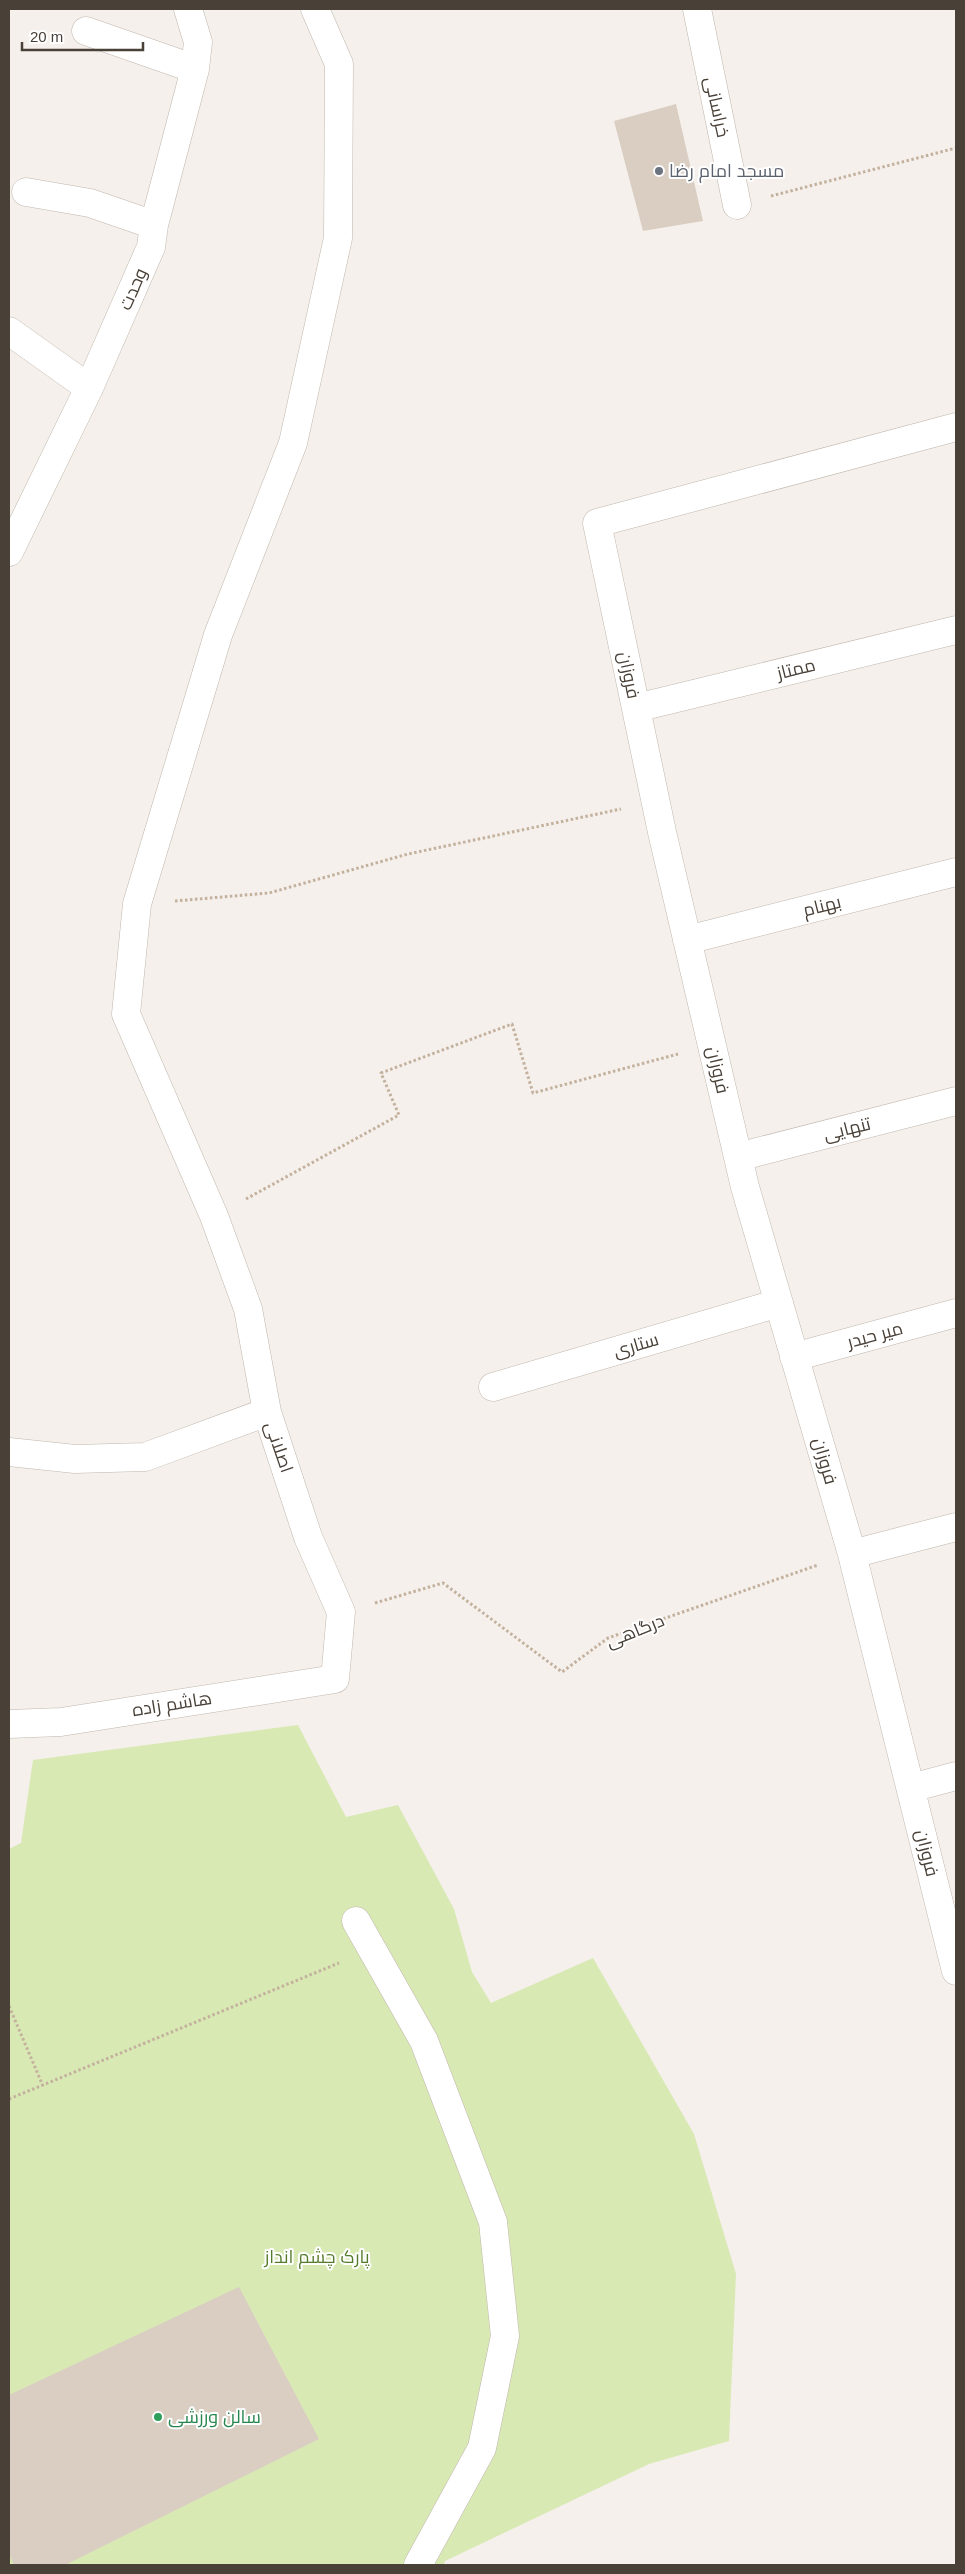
<svg xmlns="http://www.w3.org/2000/svg" width="965" height="2574" font-family="Arial,Cairo,sans-serif">
<style>
.green{fill:#d8e9b4}
.building{fill:#dacec3}
.lines{fill:none;stroke-linecap:round;stroke-linejoin:round}
.minor-casing{stroke:#c1b7ad;stroke-width:29}
.path{stroke:#c3b19e;stroke-width:3;stroke-dasharray:2.5 2.5;stroke-linecap:butt}
.minor{stroke:#fff;stroke-width:28}
.worship-dot{fill:#6b7280;stroke:#fff;stroke-width:2}
.leisure-dot{fill:#2e9e5b;stroke:#fff;stroke-width:2}
.labels{text-anchor:middle;dominant-baseline:central;stroke-width:4;stroke-linejoin:round;paint-order:stroke}
.street-label{font-size:18px;fill:#494038;stroke:#fff}
.worship-label{font-size:18px;fill:#5b616d;stroke:#fff;text-anchor:start}
.park-label{font-size:18px;fill:#557c2b;stroke:#fff}
.leisure-label{font-size:18px;fill:#27864d;stroke:#fff;text-anchor:start}
</style>
<rect width="100%" height="100%" fill="#f5f0eb"/>
<!-- green -->
<path class="green" d="M298 1725 346 1817 398 1805 454 1909 472 1972 491 2003 593 1958 694 2134 736 2274 729 2441 649 2464 445 2561 444 2565H9V1849L21 1843 33 1760Z"/>
<!-- building -->
<path class="building" d="M676 104 703 221 643 231 614 121Z
M239 2287 319 2439 65 2565H14L9 2554V2395Z"/>
<g class="lines">
<!-- minor casing -->
<g class="minor-casing">
<path id="minor" d="M697 9 737 205
M86 31 195 69
M26 192 90 203 154 225
M9 331 89 388
M956 427 597 523 662 832 745 1187 852 1554 956 1971
M9 552 89 388 151 247 154 225 195 69 198 42 188 9
M636 708 956 630
M687 940 956 872
M738 1157 956 1101
M794 1357 956 1313
M493 1387 779 1303
M267 1412 248 1309 214 1216 126 1014 137 904 218 635 293 443 338 238 339 64 315 9
M9 1452 75 1459 145 1457 267 1412 308 1537 341 1612 335 1679 61 1722 9 1724
M852 1554 956 1527
M911 1788 956 1776
M356 1921 424 2041 493 2222 505 2336 482 2448 418 2565"/>
</g>
<!-- path -->
<path class="path" d="M771 196 956 148
M175 901 269 893 408 854 621 809
M246 1199 399 1115 381 1073 512 1024 533 1093 678 1054
M375 1603 443 1583 562 1672 608 1638 818 1565
M9 2006 43 2086
M9 2099 339 1963"/>
<!-- minor -->
<use href="#minor" class="minor"/>
</g>
<!-- markers -->
<circle class="worship-dot" cx="659" cy="171" r="5"/>
<circle class="leisure-dot" cx="158" cy="2417" r="5"/>
<g class="labels">
<!-- street labels -->
<g class="street-label">
<text transform="translate(717 107) rotate(78)">خراسانی</text>
<text transform="translate(133 289) rotate(-66)">وحدت</text>
<text transform="translate(796 669) rotate(-14)">ممتاز</text>
<text transform="translate(629 675) rotate(78)">فروزان</text>
<text transform="translate(822 906) rotate(-14)">بهنام</text>
<text transform="translate(718 1070) rotate(77)">فروزان</text>
<text transform="translate(847 1129) rotate(-14)">تنهایی</text>
<text transform="translate(875 1335) rotate(-15)">میر حیدر</text>
<text transform="translate(636 1345) rotate(-16)">ستاری</text>
<text transform="translate(279 1447) rotate(71)">اصلانی</text>
<text transform="translate(825 1461) rotate(74)">فروزان</text>
<text transform="translate(635 1631) rotate(-22)">درگاهی</text>
<text transform="translate(172 1704) rotate(-9)">هاشم زاده</text>
<text transform="translate(927 1853) rotate(76)">فروزان</text>
</g>
<!-- worship labels -->
<g class="worship-label">
<text x="669" y="171">مسجد امام رضا</text>
</g>
<!-- park labels -->
<g class="park-label">
<text x="317" y="2257">پارک چشم انداز</text>
</g>
<!-- leisure labels -->
<g class="leisure-label">
<text x="168" y="2417">سالن ورزشی</text>
</g>
</g>
<!-- border -->
<rect width="965" height="2574" fill="none" stroke="#494038" stroke-width="20"/>
<!-- scale -->
<path d="M22 42v8h121v-8" fill="none" stroke="#494038" stroke-width="2.5"/>
<text x="30" y="42" font-size="15" fill="#494038" stroke="#ffffff" stroke-width="4" paint-order="stroke">20 m</text>
</svg>
